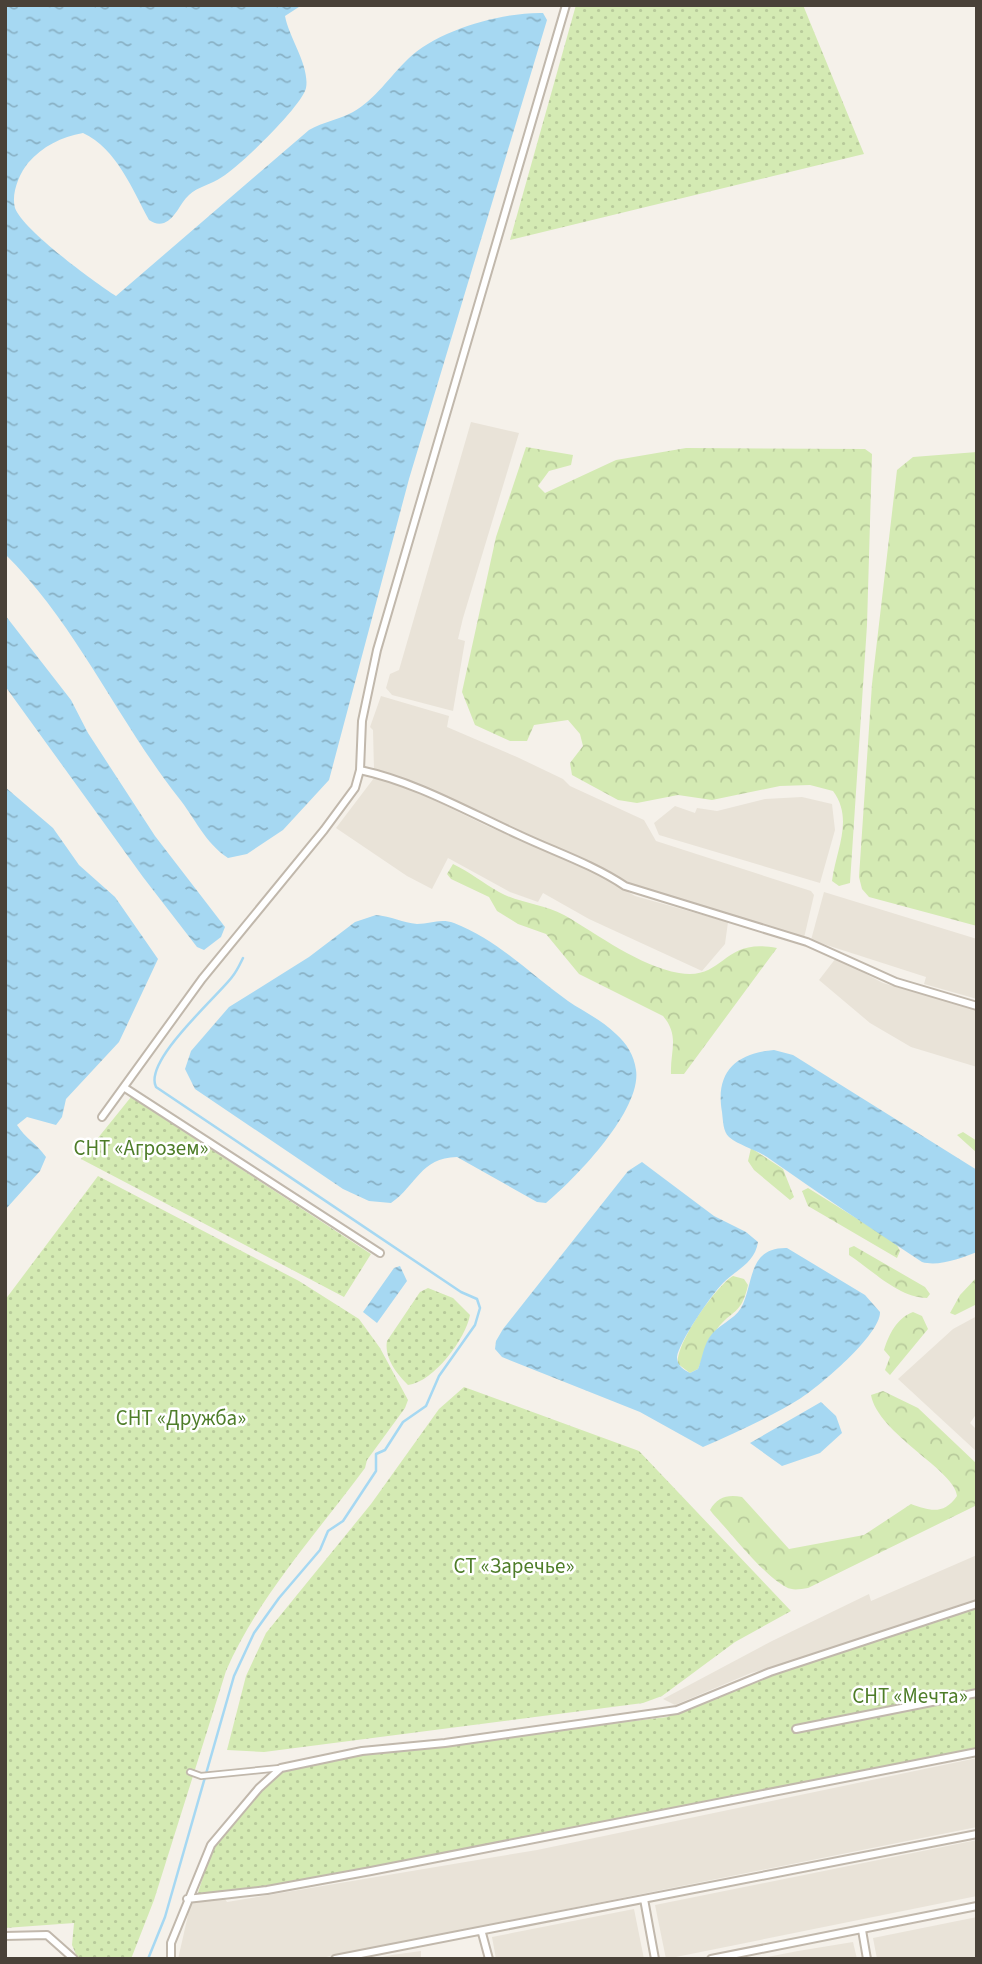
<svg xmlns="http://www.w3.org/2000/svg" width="982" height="1964" font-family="'Source Sans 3',sans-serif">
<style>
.residential{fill:#e9e3d8}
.grass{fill:url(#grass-dots)}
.forest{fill:url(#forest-crowns)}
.water{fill:url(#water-ripples)}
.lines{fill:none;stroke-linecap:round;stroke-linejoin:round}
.stream{stroke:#a6d8f2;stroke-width:2.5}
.pedestrian-casing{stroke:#c1b8ac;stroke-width:8}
.minor-casing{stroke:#c1b8ac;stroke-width:10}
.pedestrian{stroke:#fff;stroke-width:4.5}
.minor{stroke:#fff;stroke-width:6}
.labels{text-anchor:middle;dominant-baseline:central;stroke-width:5;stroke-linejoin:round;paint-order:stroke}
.park-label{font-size:21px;fill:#4e7d29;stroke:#fff}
</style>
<defs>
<pattern id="grass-dots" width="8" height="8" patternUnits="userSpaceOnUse" patternTransform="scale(1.75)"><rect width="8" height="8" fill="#d4eab3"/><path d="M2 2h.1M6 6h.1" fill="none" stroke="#b8ca9b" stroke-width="1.8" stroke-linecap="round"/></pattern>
<pattern id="forest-crowns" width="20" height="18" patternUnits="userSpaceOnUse" patternTransform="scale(1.75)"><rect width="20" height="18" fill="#d4eab3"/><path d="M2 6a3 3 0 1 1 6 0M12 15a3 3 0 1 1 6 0" fill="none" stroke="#b8ca9b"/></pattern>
<pattern id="water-ripples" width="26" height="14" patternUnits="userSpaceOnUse" patternTransform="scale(1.75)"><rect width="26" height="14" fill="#a6d8f2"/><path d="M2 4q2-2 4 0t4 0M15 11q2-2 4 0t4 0" fill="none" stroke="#89b1c5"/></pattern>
</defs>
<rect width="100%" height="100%" fill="#f5f1ea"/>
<!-- residential -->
<path class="residential" d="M471 422 519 433 463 618 458 639 465 641 453 711 392 695 386 688 390 674 399 670Z
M381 696 449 716 447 727 517 757 563 779 570 786 644 820 656 841 811 891 814 895 804 938 628 884 613 873 374 769 373 730 370 727Z
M374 778H389L487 826 591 870 635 896 728 922 725 944 702 971 589 919 543 893 538 902 510 892 448 858 432 889 407 876 336 828Z
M802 797 832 804 835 830 820 883 659 835 654 823 675 806 695 813 697 808 717 811 765 799Z
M824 892 977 939V999L924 984 926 977 811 940Z
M836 958 883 983 977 1010V1067L911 1047 870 1023 819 980Z
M977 1316V1413L970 1423 977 1430V1452L898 1379 953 1329Z
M977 1555V1598L973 1603 826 1653 751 1673 675 1705 663 1699 772 1641 869 1594 871 1601Z
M977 1758V1827L316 1959H178L191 1902 225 1899 227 1902 537 1850Z
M977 1840V1896L666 1959 655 1905Z
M634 1909 644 1959H496L492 1937Z
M977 1917V1959H877L873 1938Z
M853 1942 857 1959H757L798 1951Z
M421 1951V1959H373L392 1955Z"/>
<!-- grass -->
<path class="grass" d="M576 5H803L864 154 510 240Z
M131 1097 371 1254 344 1297 81 1159Z
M98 1176 299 1281 359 1319 380 1348 408 1400 405 1408 367 1460 365 1468C317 1533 258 1597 226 1671L154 1900 131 1959H78L72 1945 74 1923 5 1928V1300Z
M428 1288 453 1298 470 1315C466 1338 434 1382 408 1385 397 1374 384 1358 387 1341L420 1292Z
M464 1387 639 1451 791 1611 735 1642 662 1696 643 1703 264 1752 227 1750 246 1676 266 1633 371 1504 439 1409Z
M977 1606V1749L281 1888 197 1896 212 1848 262 1789 277 1775 293 1767 358 1754 667 1717 732 1688Z"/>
<!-- forest -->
<path class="forest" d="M526 447 573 455 571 465 549 471 538 486 545 493 616 460 686 448 865 449 872 454 867 625 850 883 839 886 832 881C836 850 854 819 833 791L810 785 780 786 712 800 678 795 637 803 618 800 572 775 570 763 583 746 580 734 568 720 534 725 527 741H510L475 725 462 692 496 537Z
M977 452V926L869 897 862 889 859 877 872 684 897 470 913 457Z
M453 864C470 872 483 883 499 892 518 903 543 904 564 915 599 935 639 966 679 973 725 981 721 937 777 948L684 1074H671C670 1051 680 1036 663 1016L579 974 546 934 518 924 497 911 489 897 451 879 447 874Z
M963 1132 977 1141V1153L957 1135Z
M751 1148 783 1169 794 1197 790 1200 754 1170 748 1161Z
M808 1188 896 1243 900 1251 897 1258 808 1206 802 1191Z
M854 1246 925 1287 930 1294 927 1298C899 1298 872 1270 849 1255V1248Z
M733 1276 744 1279 748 1285C741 1316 732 1309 717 1329 708 1343 704 1355 698 1369L690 1373 678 1364C675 1344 716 1286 733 1276Z
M977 1277V1304L955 1315 950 1313 960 1295Z
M913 1312 922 1316 928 1329 890 1375 885 1370 890 1357 884 1350C889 1334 897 1318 913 1312Z
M883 1391 918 1408 977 1464V1505L808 1588C800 1589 793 1591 786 1587 764 1576 731 1533 713 1514L710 1510C717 1497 728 1494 742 1497L789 1549 864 1535 911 1504C930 1511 944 1515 957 1496 956 1471 878 1434 871 1395Z"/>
<!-- water -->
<path class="water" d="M5 5H302L285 16C289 38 310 66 306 88 302 106 239 167 222 177 212 184 197 187 189 195 180 203 176 218 164 223 158 225 154 223 149 220 132 189 117 149 83 133 61 137 43 146 28 163 19 174 11 194 15 208 23 230 94 282 116 296L309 130C323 122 340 119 353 112 376 99 389 77 408 59 438 30 502 12 543 13L547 20 409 479 329 780 283 830 247 854 228 858C205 843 195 818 178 797 117 719 76 624 5 554Z
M5 615 71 700 88 733 155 836 225 927 221 937 204 950 197 947 143 877 5 686Z
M5 787 53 828 79 865 115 897 158 959 119 1042 66 1099 62 1117 56 1125 27 1117 17 1125C25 1138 37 1144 46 1157L40 1171 5 1210Z
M376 915C391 916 403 923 417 924 431 924 440 918 454 923 498 940 530 974 568 1001 584 1012 602 1020 616 1034 627 1044 634 1055 636 1070 642 1110 575 1179 546 1203L537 1202 457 1157C420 1158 417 1185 391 1203L369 1201 343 1189 195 1089 185 1069 191 1051 229 1007 309 957 355 922Z
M774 1050 793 1055 977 1170V1252C962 1258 938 1267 922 1262 870 1228 818 1193 767 1157 755 1149 740 1146 729 1137 723 1132 723 1120 722 1112 715 1072 736 1053 774 1050Z
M642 1162 714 1216 746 1232 758 1242C755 1263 736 1270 723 1283 711 1295 679 1342 677 1357 677 1366 684 1370 690 1373L698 1369C702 1359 703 1348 709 1338 717 1325 734 1320 741 1308 754 1285 747 1247 787 1248L865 1295 880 1312C881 1334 820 1386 801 1398 771 1417 735 1433 703 1447L640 1412 502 1357 495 1349 496 1341 503 1329 628 1171Z
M400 1266 407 1281 377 1323 363 1312 394 1268Z
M821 1402 836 1416 842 1433 820 1453 782 1466 750 1443Z"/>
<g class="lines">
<!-- stream -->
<path class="stream" d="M148 1959 165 1917 234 1676 254 1633 279 1598 320 1550 328 1531 343 1521 376 1471V1454L385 1450 403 1422 426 1406 439 1376 475 1325 480 1308 477 1299 461 1292 156 1087C143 1061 217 997 232 977 237 971 240 964 243 958"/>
<!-- pedestrian casing -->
<g class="pedestrian-casing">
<path id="pedestrian" d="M190 1772 201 1776 280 1768"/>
</g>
<!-- minor casing -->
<g class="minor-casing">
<path id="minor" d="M360 770C416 782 466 811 519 835 555 852 592 864 625 886L807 942 896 982 977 1006
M125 1088 380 1253
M102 1117 202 979 324 830 355 788 360 770 362 721 377 650 566 5
M796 1729 977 1693
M187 1899 267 1890 371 1871 977 1752
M644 1899 655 1959
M862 1930 867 1959
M482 1933 489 1959
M5 1936 47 1935 74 1959
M171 1959V1943L211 1845 259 1788 281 1768 362 1751 445 1743 677 1710 770 1672 977 1604
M335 1959 977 1834
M711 1959 977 1906"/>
</g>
<!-- pedestrian -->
<use href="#pedestrian" class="pedestrian"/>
<!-- minor -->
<use href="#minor" class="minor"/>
</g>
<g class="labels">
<!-- park labels -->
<g class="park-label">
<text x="141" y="1148">СНТ «Агрозем»</text>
<text x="181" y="1418">СНТ «Дружба»</text>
<text x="514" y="1566">СТ «Заречье»</text>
<text x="910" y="1696">СНТ «Мечта»</text>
</g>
</g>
<!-- border -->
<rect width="982" height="1964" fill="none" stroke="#494138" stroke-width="14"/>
</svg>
